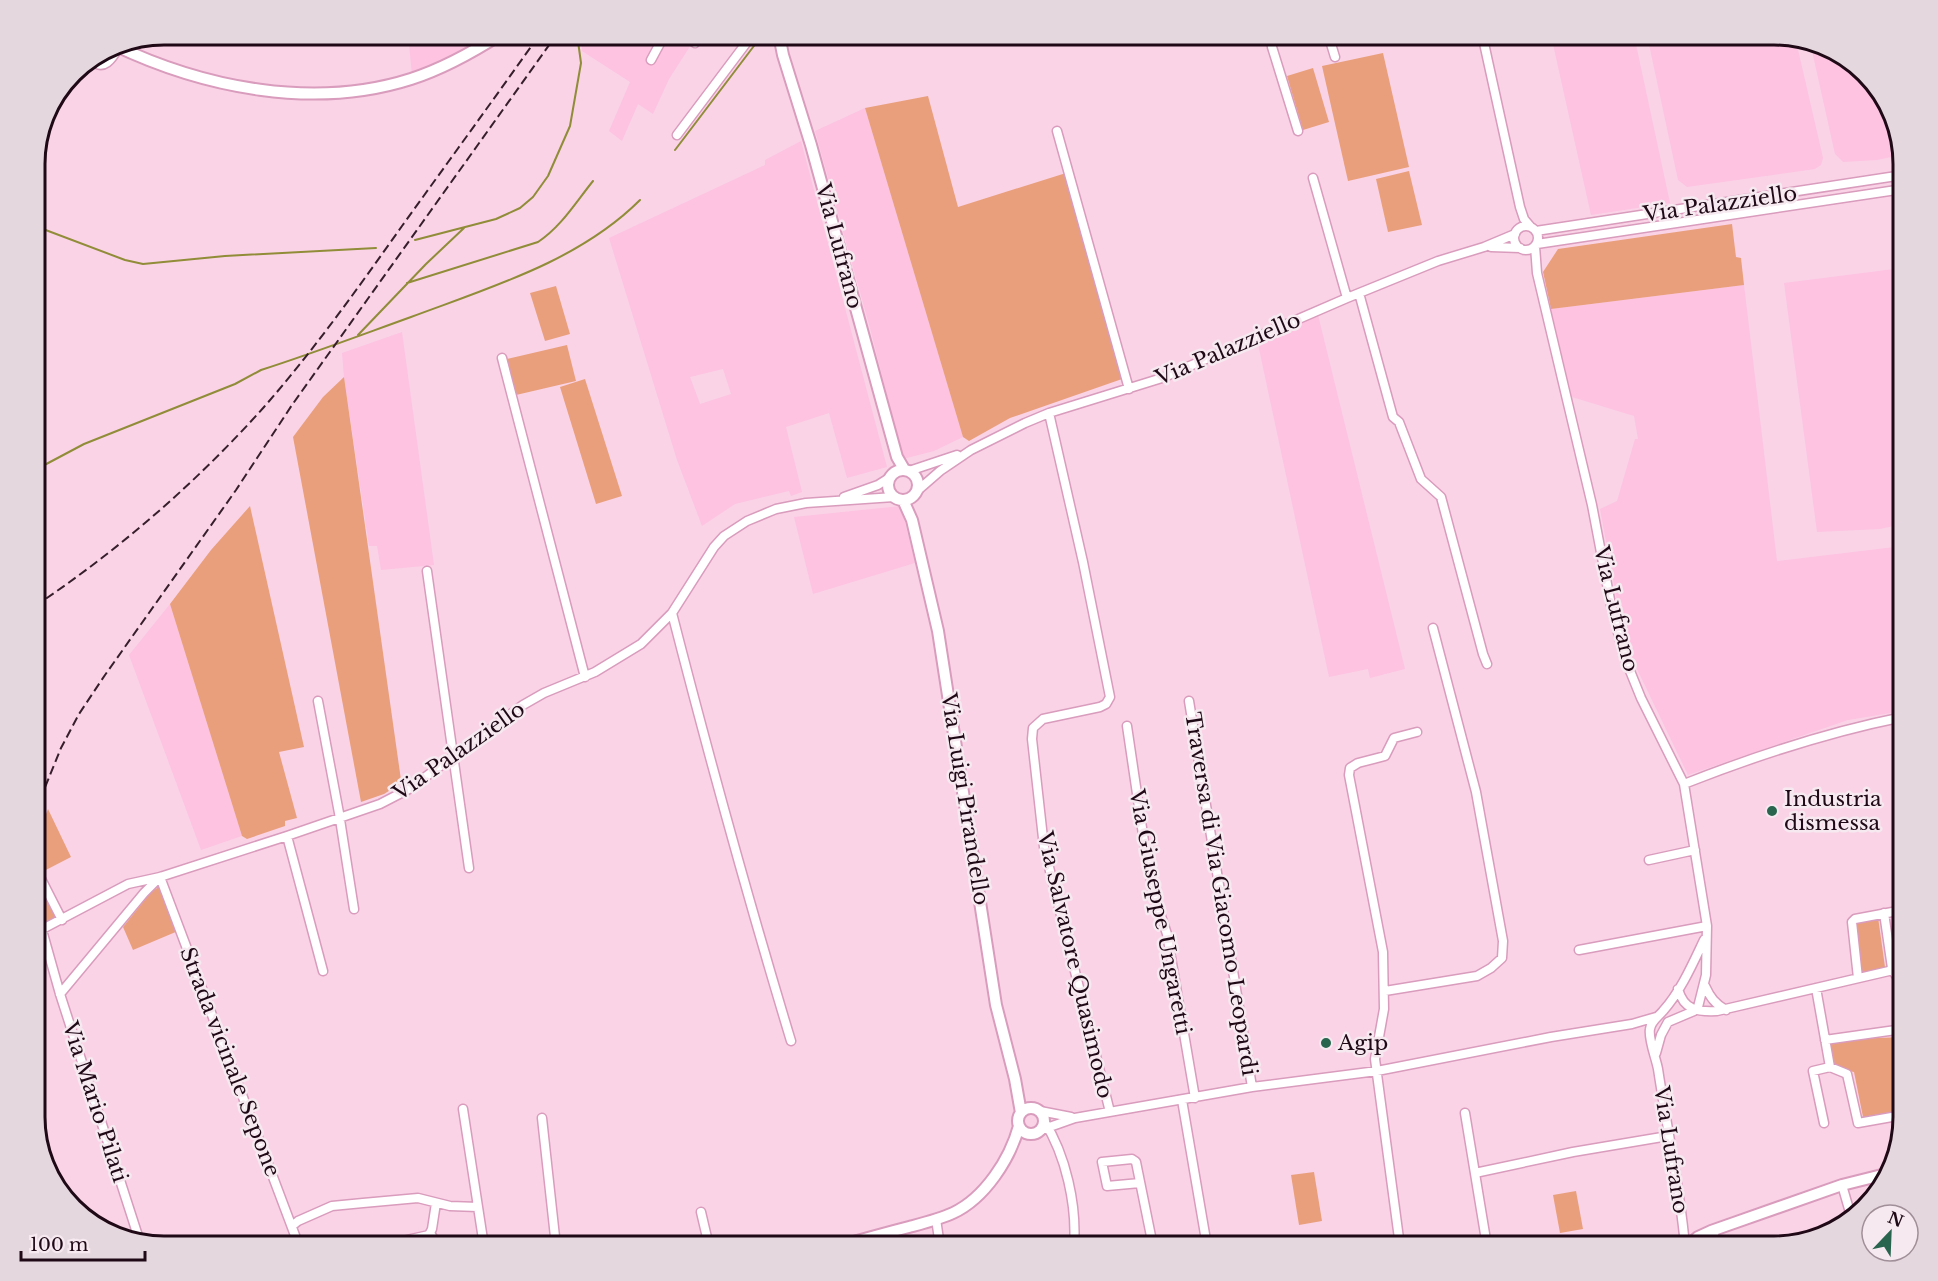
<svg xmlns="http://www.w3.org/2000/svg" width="1938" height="1281" font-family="'Libre Baskerville',serif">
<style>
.built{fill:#fdc3e1;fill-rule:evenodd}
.green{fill:#e99f7b}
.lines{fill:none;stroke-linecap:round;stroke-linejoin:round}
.stream{stroke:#908c37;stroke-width:2}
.minor-casing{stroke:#d99cbc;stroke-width:11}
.tertiary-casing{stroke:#d99cbc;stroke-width:14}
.minor{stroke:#fff;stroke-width:8}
.tertiary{stroke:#fff;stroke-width:10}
.rail{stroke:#361e2c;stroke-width:2;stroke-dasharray:9 4.5;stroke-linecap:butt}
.poi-dot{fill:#28644e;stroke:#f6e9ef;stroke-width:2}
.labels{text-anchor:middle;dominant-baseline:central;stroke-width:5;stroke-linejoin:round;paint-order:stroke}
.street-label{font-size:21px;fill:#1f0916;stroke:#f6e9ef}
.poi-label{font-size:21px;fill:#1f0916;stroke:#f6e9ef;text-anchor:start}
.rim{fill:none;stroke:#1f0916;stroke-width:3}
</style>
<rect width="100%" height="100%" fill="#fad3e7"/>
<!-- built -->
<path class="built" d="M692 34 696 37 669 79 653 114 638 104 622 141 609 131 630 82 582 51 581 35Z
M408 35H492L450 58 412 74Z
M1551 35H1634L1670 203 1591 215Z
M1774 35 1796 41 1823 158 1821 165 1815 169 1687 187 1678 180 1647 35Z
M1811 46 1846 57 1886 100 1901 155 1877 160 1843 162 1835 154Z
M865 108 963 437 934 451 903 459 870 328 815 131Z
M801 141 887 467 847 478 829 413 786 427 802 492 791 496 789 491 735 504 702 526 677 460 609 238 765 165V160ZM723 369 731 394 700 404 690 377Z
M1902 268 1903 524 1880 529 1817 532 1784 283Z
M1744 285 1777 561 1903 546V711L1848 720 1688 775 1625 644 1600 509 1617 501 1635 439H1638L1634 416 1572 397 1551 309Z
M1318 315 1405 669 1370 678 1368 669 1329 677 1258 344Z
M402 332 434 565 381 570 377 546H369L344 377 342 353Z
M901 506 915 563 813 594 794 517Z
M170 604 242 836 201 850 129 655Z"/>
<!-- green -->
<path class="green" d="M1383 53 1409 167 1348 181 1322 66Z
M1313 68 1329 122 1303 130 1287 76Z
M928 96 958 207 1066 173 1122 379 1010 418 969 441 963 437 865 108Z
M1409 171 1422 225 1388 232 1376 179Z
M1732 224 1736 257 1741 258 1744 285 1551 309 1543 272 1558 249Z
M556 286 570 334 545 341 530 293Z
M567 345 576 381 516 395 507 359Z
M344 377 401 780 400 784 384 794 361 802 293 437 323 397Z
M585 379 622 496 596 504 560 387Z
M250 506 304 747 279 752 297 818 285 821V826L247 839 242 836 170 604 211 550Z
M48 809 71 857 40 873C29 849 39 832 48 809Z
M35 872 59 917 35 929Z
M159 887 162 889 178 931 133 950 123 927 152 891Z
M1878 917 1885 967 1860 973 1855 922Z
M1903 1037V1110L1863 1117 1854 1072 1830 1067 1825 1040Z
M1314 1172 1322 1221 1299 1225 1291 1175Z
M1576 1191 1583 1229 1560 1233 1553 1195Z"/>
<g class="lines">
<!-- stream -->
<path class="stream" d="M675 150 763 34
M35 226 125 260 143 264 225 256 376 248
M415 240 496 219 520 208 533 197 548 176 570 126 581 63 577 34
M407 283 538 242C561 227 576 202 593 181
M358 335 426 264 464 228
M35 470 84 444 235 384 261 370C311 354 361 335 411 317 491 287 579 261 640 200"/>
<!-- minor casing -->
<g class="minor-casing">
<path id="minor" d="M682 34 695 43 701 34
M1270 34 1272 47 1298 131
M1328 34 1335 57
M1482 34 1520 207 1524 219 1530 226
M91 60C104 72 112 59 119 47
M651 60 665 34
M1057 131 1129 389
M677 135 753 34
M1313 178 1347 298
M1514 238a12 12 0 1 1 24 0a12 12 0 1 1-24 0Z
M1536 231 1903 175
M1537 244 1903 189
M1535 246 1537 273 1592 505 1611 605 1624 656 1641 698 1684 784 1707 926 1706 975 1698 1007 1694 1011 1668 1022 1661 1035 1656 1053
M1491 247 1520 248
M1359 293 1393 417 1399 422 1421 479 1441 497 1483 654 1487 664
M502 358 585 677
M1049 413 1083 562 1110 697 1106 704 1100 707 1043 719 1033 728 1032 739 1044 847 1110 1112
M909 471 957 455
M917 491 940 471 971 450 1025 423 1049 413 1162 378 1347 298 1438 261 1484 247 1515 234
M844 497 878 485 889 478
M427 571 469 868
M672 613C709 757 748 899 791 1041
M318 701 339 813 354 909
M1189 701 1252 1087
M1127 726 1145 848 1154 895 1167 934 1195 1098
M1684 784C1755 756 1828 732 1903 717
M287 836 323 971
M1649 860 1695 850
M35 867 62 920
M42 930 60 994 139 1239
M35 933 128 884 160 877 287 836 380 804 409 789 523 705 544 693 595 672 641 644 672 613 714 547 724 536 747 521 776 509 806 503 894 497
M1579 950 1707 926
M1892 970 1898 978 1903 1006
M1858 978 1852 922 1855 919 1903 910
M1705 986C1710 997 1715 1004 1726 1010
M1816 988 1830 1067 1813 1071 1824 1123
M1678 989C1684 1010 1697 1012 1717 1011L1889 971 1892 968 1884 913
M1385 991 1477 976 1491 968 1502 958 1503 941 1476 792 1433 628
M60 994 144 893 160 877 299 1246
M1825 1040 1903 1029
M1830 1067 1847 1074 1858 1123 1903 1115
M1182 1100 1207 1246
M463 1109 484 1246
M1040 1111 1071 1117
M1465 1113 1487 1246
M542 1118 556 1246
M1044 1121C1066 1155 1077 1206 1074 1246
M1041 1130 1075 1118 1252 1087 1377 1071 1551 1037 1632 1024 1656 1017
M1475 1173 1573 1152 1668 1136
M1140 1183 1107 1186 1102 1162 1132 1159 1135 1161 1136 1162 1153 1246
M1842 1185 1851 1216
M701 1212 709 1246
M936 1219 940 1246
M292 1226 298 1221 332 1206 363 1203 418 1198 450 1206 478 1207
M1711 1231 1721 1246
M430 1233 438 1246
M380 1246 429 1235 432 1229 436 1203
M1400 1246 1375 1059 1384 1009 1383 952 1349 775 1350 768 1358 763 1385 756 1394 738 1417 732
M1685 1246C1680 1187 1667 1129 1658 1069 1656 1058 1648 1039 1650 1029 1651 1021 1658 1017 1663 1011 1681 991 1693 963 1704 940"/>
</g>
<!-- tertiary casing -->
<g class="tertiary-casing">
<path id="tertiary" d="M783 34 781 45 783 55 811 145 897 457 904 469
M114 45C204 88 314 110 411 79 442 69 473 52 501 34
M888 485a15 15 0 1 1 30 0a15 15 0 1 1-30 0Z
M903 500 912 520 938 631 996 1005 1015 1079 1021 1113
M1018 1121a13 13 0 1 1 26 0a13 13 0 1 1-26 0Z
M838 1246C862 1240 885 1233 909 1227 924 1223 940 1219 953 1213 985 1198 1010 1159 1019 1126
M1688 1246 1698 1237 1711 1231 1842 1185 1886 1174"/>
</g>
<!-- minor -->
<use href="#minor" class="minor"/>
<!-- tertiary -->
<use href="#tertiary" class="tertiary"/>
<!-- rail -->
<path class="rail" d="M35 606C119 550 197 482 264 407 314 350 358 288 402 226 448 162 494 99 540 34
M35 812 61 748 79 714 105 675 236 490 292 405 557 34"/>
</g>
<!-- markers -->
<g class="poi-dot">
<circle cx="1772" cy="811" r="6"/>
<circle cx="1326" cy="1043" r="6"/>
</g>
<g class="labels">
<!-- street labels -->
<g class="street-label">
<text transform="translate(1720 204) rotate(-8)">Via Palazziello</text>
<text transform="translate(839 246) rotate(75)">Via Lufrano</text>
<text transform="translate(1228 349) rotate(-23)">Via Palazziello</text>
<text transform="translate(1616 609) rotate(76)">Via Lufrano</text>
<text transform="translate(459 751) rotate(-35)">Via Palazziello</text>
<text transform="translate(965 799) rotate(81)">Via Luigi Pirandello</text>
<text transform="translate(1221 894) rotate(81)">Traversa di Via Giacomo Leopardi</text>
<text transform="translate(1160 912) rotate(79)">Via Giuseppe Ungaretti</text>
<text transform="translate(1075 965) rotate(77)">Via Salvatore Quasimodo</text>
<text transform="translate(230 1062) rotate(69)">Strada vicinale Sepone</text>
<text transform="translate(95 1102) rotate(72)">Via Mario Pilati</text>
<text transform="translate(1671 1150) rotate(81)">Via Lufrano</text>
</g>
<!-- poi labels -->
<g class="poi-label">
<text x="1784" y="799">Industria<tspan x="1784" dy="24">dismessa</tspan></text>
<text x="1338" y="1043">Agip</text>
</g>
</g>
<!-- crop -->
<path d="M0 0H1938V1281H0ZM164 45H1774A119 119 0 0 1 1893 164V1117A119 119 0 0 1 1774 1236H164A119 119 0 0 1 45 1117V164A119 119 0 0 1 164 45Z" fill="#e5d7de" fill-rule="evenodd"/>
<path class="rim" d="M164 45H1774A119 119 0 0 1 1893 164V1117A119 119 0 0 1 1774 1236H164A119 119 0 0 1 45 1117V164A119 119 0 0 1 164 45Z"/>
<!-- north arrow -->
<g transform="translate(1890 1233) rotate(23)"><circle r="28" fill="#f6e9ef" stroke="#a08f98" stroke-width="1.5"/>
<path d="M0-4.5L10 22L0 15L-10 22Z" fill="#28644e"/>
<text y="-9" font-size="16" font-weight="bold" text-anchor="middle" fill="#1f0916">N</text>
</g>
<!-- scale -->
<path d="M21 1251v9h124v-9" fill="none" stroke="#1f0916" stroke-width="3"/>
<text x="30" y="1251" font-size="18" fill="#1f0916" stroke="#f6e9ef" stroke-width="4.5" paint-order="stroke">100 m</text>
</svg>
